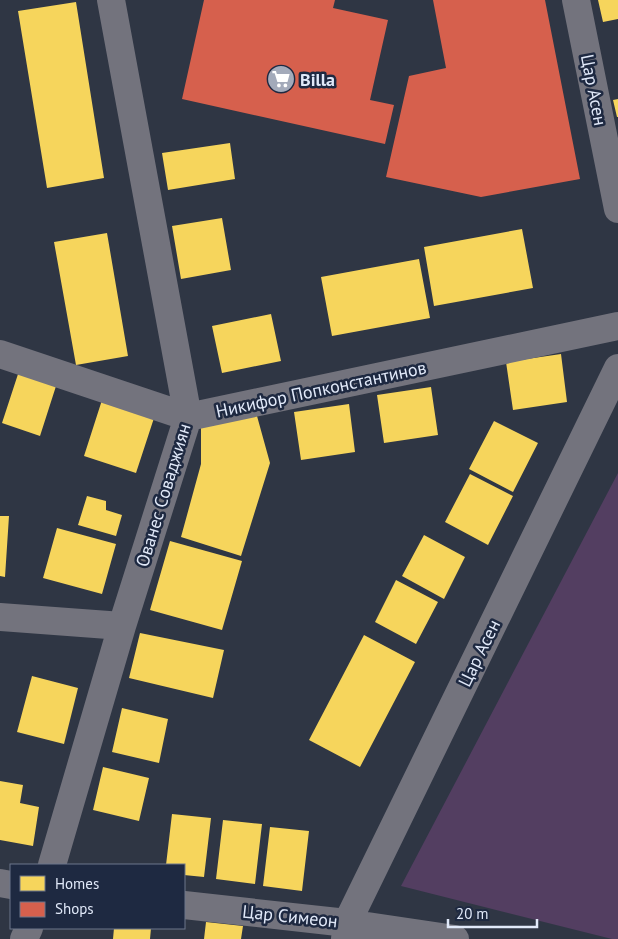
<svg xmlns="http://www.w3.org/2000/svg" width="618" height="939" font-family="'PT Sans',sans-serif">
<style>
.green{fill:#533e61}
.homes{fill:#f6d55c}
.shops{fill:#d6604d}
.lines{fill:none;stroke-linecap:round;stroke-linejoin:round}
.street{stroke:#73737d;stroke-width:28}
.labels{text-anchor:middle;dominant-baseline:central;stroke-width:5;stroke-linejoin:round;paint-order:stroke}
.poi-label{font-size:18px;font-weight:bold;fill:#e1e9f9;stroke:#1e2941;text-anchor:start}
.street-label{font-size:18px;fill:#e1e9f9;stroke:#1e2941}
</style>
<rect width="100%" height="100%" fill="#2f3644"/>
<!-- green -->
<path class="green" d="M618 473V939H612L401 886Z"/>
<!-- homes -->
<path class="homes" d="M598 0H618V19L603 22Z
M76 2 104 178 47 188 18 11Z
M618 99V117H617L613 100Z
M230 143 235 179 168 190 162 153Z
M222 218 231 270 181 279 172 226Z
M522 229 533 288 434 306 424 247Z
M107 233 128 356 76 365 54 242Z
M419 259 430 318 332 336 321 277Z
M271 314 281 361 222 373 212 326Z
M561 354 567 402 513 410 506 362Z
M19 371 57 383 40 436 2 423Z
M431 387 438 435 384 443 377 395Z
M102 400 154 418 136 473 84 456Z
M349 404 355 452 301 460 294 412Z
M257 416 270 463 241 556 181 537 201 464V425Z
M494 421 538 443 513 492 469 469Z
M470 474 513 496 488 545 445 522Z
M87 496 106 501V510L122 515 116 536 78 525Z
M0 516H9L5 577 0 576Z
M57 528 116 544 102 594 43 578Z
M424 535 465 557 444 599 402 576Z
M170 541 242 561 222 630 150 610Z
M396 580 438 602 416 644 375 622Z
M140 633 224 650 213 698 129 678Z
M364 635 415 662 360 767 309 740Z
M32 676 78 688 64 744 17 732Z
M122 708 168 719 159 763 112 752Z
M103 767 149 778 139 821 93 810Z
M0 781 23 785 20 803 39 807 33 846 0 840Z
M172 814 211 818 204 877 184 875V865H166Z
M223 820 262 824 255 884 216 879Z
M270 827 309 831 302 891 263 886Z
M206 922 243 926 241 939H204Z
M114 928H151L150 939H113Z"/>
<!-- shops -->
<path class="shops" d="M204 0H335L333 8 388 20 370 100 394 105 385 144 182 99Z
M433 0H545L580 179 481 197 386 177 409 76 446 68Z"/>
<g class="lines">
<!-- street -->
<path class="street" d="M576 0 618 209
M0 354 188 417 618 326
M0 617 122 626
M52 865 122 626 188 417 111 0
M0 883 11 885
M184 905 347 923 455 939
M24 939 29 928
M345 939 347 923 618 368"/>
</g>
<!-- icons -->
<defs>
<g id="supermarket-disc" transform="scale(1.4375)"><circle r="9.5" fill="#a3aaba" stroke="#1e2941"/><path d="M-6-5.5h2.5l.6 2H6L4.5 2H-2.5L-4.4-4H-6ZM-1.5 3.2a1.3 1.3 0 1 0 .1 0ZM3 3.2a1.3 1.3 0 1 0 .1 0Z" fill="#fff"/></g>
</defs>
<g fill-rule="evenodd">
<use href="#supermarket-disc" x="281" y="79"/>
</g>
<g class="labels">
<!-- poi labels -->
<g class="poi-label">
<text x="300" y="79">Billa</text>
</g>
<!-- street labels -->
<g class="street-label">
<text transform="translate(594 90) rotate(79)">Цар Асен</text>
<text transform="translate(321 389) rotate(-12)">Никифор Попконстантинов</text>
<text transform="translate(163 495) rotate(-73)">Ованес Соваджиян</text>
<text transform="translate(479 653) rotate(-64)">Цар Асен</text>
<text transform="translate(290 916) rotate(6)">Цар Симеон</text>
</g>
</g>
<!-- legend -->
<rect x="10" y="864" width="175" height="65" fill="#1e2941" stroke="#6c768b"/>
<rect x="20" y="876" width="25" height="15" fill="#f6d55c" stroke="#6c768b"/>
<text x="55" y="889" font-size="15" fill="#e1e9f9">Homes</text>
<rect x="20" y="902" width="25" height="15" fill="#d6604d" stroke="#6c768b"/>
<text x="55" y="914" font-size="15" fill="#e1e9f9">Shops</text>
<!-- scale -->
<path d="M448 919v8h89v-8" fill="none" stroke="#e1e9f9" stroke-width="2.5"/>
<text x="456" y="919" font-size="15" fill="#e1e9f9" stroke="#1e2941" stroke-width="4" paint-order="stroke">20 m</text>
</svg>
